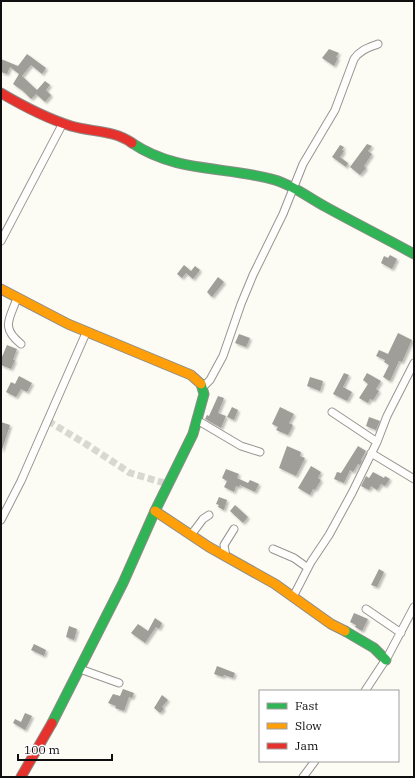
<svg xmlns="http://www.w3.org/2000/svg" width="415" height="778" font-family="'IBM Plex Serif',serif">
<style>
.building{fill:#a09e99;filter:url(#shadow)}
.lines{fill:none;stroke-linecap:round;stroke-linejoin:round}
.street-tunnel{stroke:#d8d8d2;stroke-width:7;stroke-dasharray:7 3.5;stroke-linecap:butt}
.street-casing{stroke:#969592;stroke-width:9}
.fast-casing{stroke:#8c8c89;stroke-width:11}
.slow-casing{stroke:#8c8c89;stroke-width:11}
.jam-casing{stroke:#8c8c89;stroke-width:11}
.street{stroke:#fffefd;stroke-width:7}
.fast{stroke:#30b455;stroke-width:9}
.slow{stroke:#ff9f0a;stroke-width:9}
.jam{stroke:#e5322d;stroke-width:9}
</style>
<defs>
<filter id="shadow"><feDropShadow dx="2" dy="2" stdDeviation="1" flood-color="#0004"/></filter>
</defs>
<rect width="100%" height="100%" fill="#fcfbf4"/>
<!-- building -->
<path class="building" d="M329 49 339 53 336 57 338 58 334 66 322 58Z
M27 54 46 68 42 74 31 65 22 76 37 90 45 81 50 85 46 90 51 95 45 102 36 94 31 99 23 91 13 84 19 74 10 67 7 74 1 72V59L18 66Z
M367 144 372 146 368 151 372 154 364 166 366 168 360 175 350 167Z
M340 145 344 147 342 150 344 151 340 157 348 163 346 167 332 157Z
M390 255 397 259 392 269 381 263 384 256 388 258Z
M184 265 191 271 195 266 200 270 193 279 186 273 182 278 177 274Z
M218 277 224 282 212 297 207 292Z
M398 333 412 340 402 362 399 361 390 381 383 377 389 365 384 362 385 360 376 356 379 350 388 354Z
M239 334 250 338 246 347 235 343Z
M7 345 17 349 13 360H15L11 369 1 365V359Z
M344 373 349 375 343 387 352 392 347 401 333 394Z
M367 373 381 381 376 389 379 391 373 400 370 399 368 403 359 398 368 384 363 380Z
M19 376 32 383 27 392 21 389 16 397 6 392 11 382 15 384Z
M310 377 323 381 320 391 307 386Z
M218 396 224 398 218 413 226 416 221 428 205 419 207 415 209 416Z
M232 407 238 410 234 420 227 417Z
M280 407 294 414 289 423 293 425 288 435 276 430 278 427 272 424Z
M369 417 380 421 376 430 366 426Z
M1 422 10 425 2 450H1Z
M287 446 301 452 300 456 305 458 296 476 279 468Z
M358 446 366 451 361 460 362 461 360 465 358 464 353 472 350 470 344 483 334 479 337 472 341 473Z
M311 466 321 472 318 478 321 480 315 490 313 489 310 495 298 488Z
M226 469 239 474 237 478 248 483 250 480 259 484 255 492 240 485 239 487 236 486 234 492 224 487 227 481 222 478Z
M373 472 384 478 385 476 390 479 385 486 381 484 377 490 371 486 369 490 361 486 366 476 369 478Z
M219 497 227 500 224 510 218 507 219 505 216 504Z
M235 505 248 517 243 523 230 511Z
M379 569 384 572 377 587 371 585Z
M354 613 368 619 362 631 355 627 356 625 350 622Z
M155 618 162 623 159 629 156 627 145 643 131 633 138 624 148 631Z
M69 626 77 629 74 640 66 637Z
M34 644 46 650 44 656 31 650Z
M217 666 235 673 233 678 224 675 223 677 214 674Z
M123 689 134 693 132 698 129 697 124 711 115 708 116 706 108 703 113 694 120 696Z
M162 695 168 700 162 707 164 709 160 713 154 708Z
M25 713 32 716 25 730 13 723 15 719 21 722Z"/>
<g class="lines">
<!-- street-tunnel -->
<path class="street-tunnel" d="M48 421 86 444 130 473 168 484"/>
<!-- street casing -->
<g class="street-casing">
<path id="street" d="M1 241 63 123
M17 298C10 319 0 327 21 344
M203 387 210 380 223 356 241 304 253 275 283 214 303 164 335 110 354 59C360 50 368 48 378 44
M332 412 377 442
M197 420 241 446 260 452
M371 453 414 479
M1 520 21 481 86 333
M191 535 203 519 209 515
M273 549 294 558 308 568
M226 557 224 545 234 529
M293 597 311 562 329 535 352 493 377 442 387 416 414 363
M366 609 401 633
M80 669 119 683
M365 691 388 656 414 607
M303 777 315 761"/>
</g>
<!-- fast casing -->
<g class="fast-casing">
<path id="fast" d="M132 143C176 173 226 166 275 180 293 185 309 198 326 207 355 223 385 238 414 254
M345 631 374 648 386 660
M52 723 123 583 155 511 193 434 204 394 201 384"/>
</g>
<!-- slow casing -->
<g class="slow-casing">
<path id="slow" d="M1 289 68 324 191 375 201 384
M155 511 209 547 275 584 331 624 345 631"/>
</g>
<!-- jam casing -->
<g class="jam-casing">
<path id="jam" d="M1 93C23 106 46 118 71 126 91 132 114 130 132 143
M21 777 52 723"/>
</g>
<!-- street -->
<use href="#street" class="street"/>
<!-- fast -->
<use href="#fast" class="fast"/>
<!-- slow -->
<use href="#slow" class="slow"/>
<!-- jam -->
<use href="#jam" class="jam"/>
</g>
<!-- border -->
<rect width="415" height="778" fill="none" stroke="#0f0f0f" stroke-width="4"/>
<!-- legend -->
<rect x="259" y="690" width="140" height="72" fill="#ffffff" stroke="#9f9f9f"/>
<rect x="267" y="703" width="20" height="6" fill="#30b455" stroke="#9f9f9f"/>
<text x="295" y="710" font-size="12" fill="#0f0f0f">Fast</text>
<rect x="267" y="723" width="20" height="6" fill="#ff9f0a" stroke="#9f9f9f"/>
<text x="295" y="730" font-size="12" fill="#0f0f0f">Slow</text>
<rect x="267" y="743" width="20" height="6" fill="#e5322d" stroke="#9f9f9f"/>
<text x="295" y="750" font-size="12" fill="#0f0f0f">Jam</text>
<!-- scale -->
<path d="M18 754v6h94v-6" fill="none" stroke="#0f0f0f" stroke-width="2"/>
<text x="24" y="754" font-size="12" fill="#0f0f0f" stroke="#ffffff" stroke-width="3" paint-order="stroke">100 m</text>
</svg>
